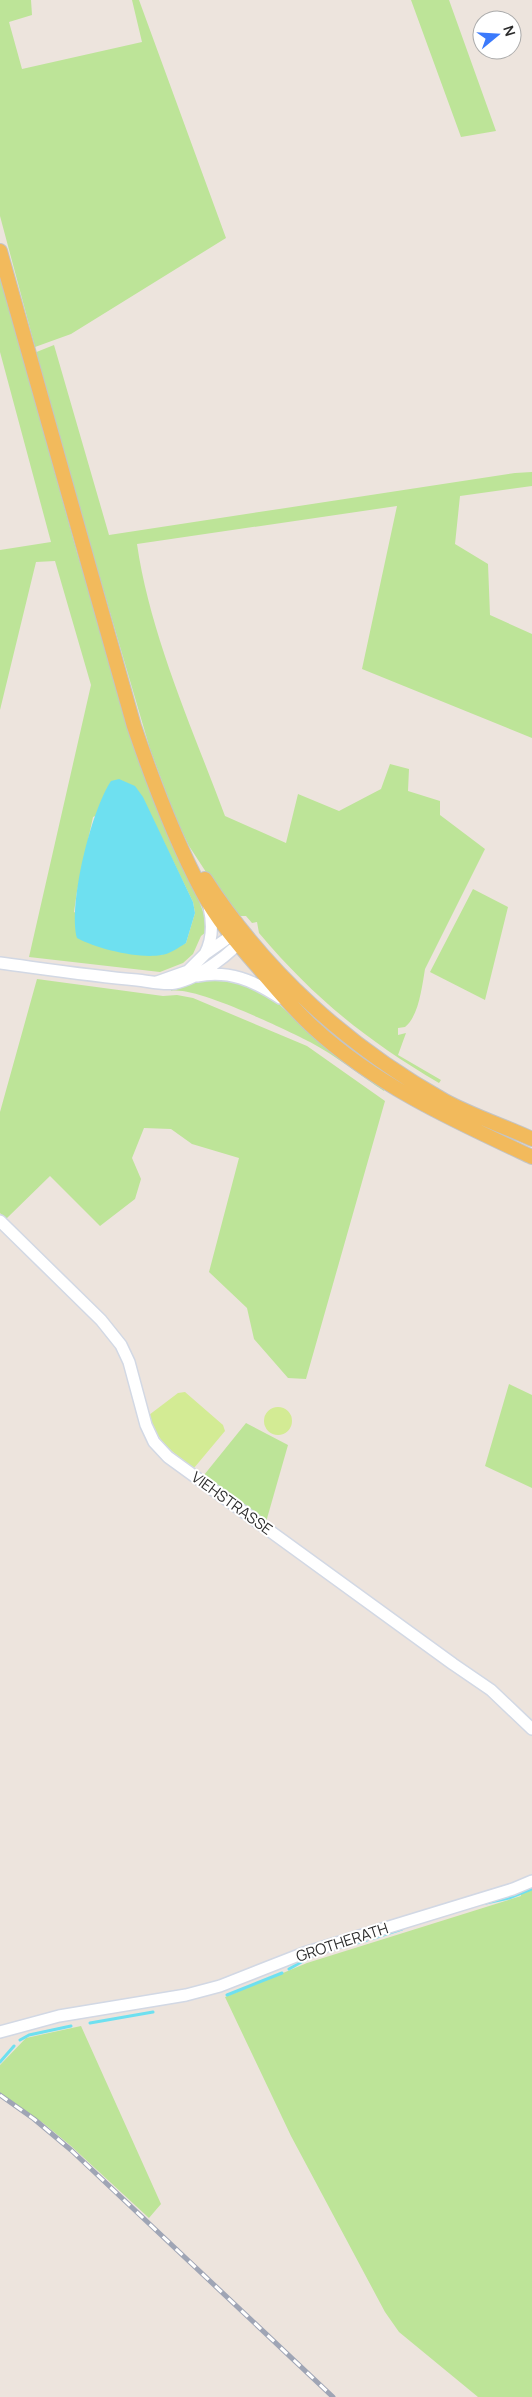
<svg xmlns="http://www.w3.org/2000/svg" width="532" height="2397" font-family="Manrope,sans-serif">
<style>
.green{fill:#bde498;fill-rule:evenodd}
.pitch{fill:#d3eb94}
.water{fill:#6ee0f0}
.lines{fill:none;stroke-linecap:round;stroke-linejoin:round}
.stream{stroke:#6ee0f0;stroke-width:3}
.minor-casing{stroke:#d2d8e4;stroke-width:14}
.major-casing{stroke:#c4c4c4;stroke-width:16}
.minor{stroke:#fff;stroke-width:11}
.major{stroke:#f2ba5c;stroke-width:14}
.rail-casing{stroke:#9fa5b5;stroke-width:5}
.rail{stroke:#fff;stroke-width:3;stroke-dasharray:9;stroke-linecap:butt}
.labels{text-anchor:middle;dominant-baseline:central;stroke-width:4;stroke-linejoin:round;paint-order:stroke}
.street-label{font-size:15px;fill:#2b2b2b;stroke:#fff}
</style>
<rect width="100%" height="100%" fill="#ede4dd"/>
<!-- green -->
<path class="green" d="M0 0H31L32 15 9 22 22 69 142 42 132 0H139L226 238 71 334 35 347 0 216Z
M411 0H449L496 131 461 137Z
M0 275 78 556 149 789 191 881 206 919V932L201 936 193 954 183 963 160 972 29 957 91 685 55 561 36 562 0 710V550L51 542 0 352ZM142 797 193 902 195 913 186 943 161 955 74 912 77 891 93 817Z
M54 345 109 535 515 473 532 472V486L460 496 455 544 488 564 490 615 532 634V738L362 669 397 506 137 544C150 635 193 730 225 816L286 843 298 794 339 811 381 789 390 764 409 769 408 791 440 801V815L485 849 425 969C422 986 419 1016 405 1027L398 1028V1035L406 1033 398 1055 441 1080 439 1083C366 1040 314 998 259 933L257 922 252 923 246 916H237L221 895 189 846 176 819 150 749 34 353Z
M473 889 508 907 485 1000 430 972Z
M37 979 163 996 177 995 193 998 307 1046 385 1101 306 1379 288 1378 254 1339 247 1308 209 1272 239 1158 192 1144 171 1129 144 1128 132 1158 141 1179 135 1199 100 1226 50 1176 6 1219 0 1213V1112Z
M206 979 232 980 269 995 309 1032 384 1088V1091C360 1075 336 1056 310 1042 284 1029 196 986 171 991V989Z
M509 1384 532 1395V1488L485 1466Z
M246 1423 288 1445 266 1522 204 1475Z
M532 1885V2397H478L399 2332 385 2312 291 2136 225 1997 307 1963 521 1896 520 1891Z
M81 2026 161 2204 149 2218 71 2146 43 2123 0 2096V2065L26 2038Z"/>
<!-- pitch -->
<path class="pitch" d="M185 1392 223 1425 225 1431 194 1468C173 1453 156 1441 149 1415L178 1393Z
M264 1421a14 14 0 1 1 28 0a14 14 0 1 1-28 0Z"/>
<!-- water -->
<path class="water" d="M119 779 135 786 143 797 193 902 195 913 186 943C178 948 170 954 161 955 139 959 97 949 77 938 68 904 91 811 111 781Z"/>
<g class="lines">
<!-- stream -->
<path class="stream" d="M486 1903 509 1898 532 1889
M374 1938 402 1929
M350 1945 367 1940
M289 1969 312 1956
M227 1995 282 1973
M90 2023 153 2012
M20 2040 29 2035 71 2026
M0 2062 14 2046"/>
<!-- minor casing -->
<g class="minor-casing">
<path id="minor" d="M205 954C213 939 213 924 209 907
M0 963C45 969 91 976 137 980 148 981 163 985 175 983 197 979 233 953 246 934L235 933 205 954 188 971 157 982
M197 976C229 970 253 980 280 998
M0 1221 101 1320 121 1345 129 1362 146 1425 154 1442 168 1457 453 1664 491 1690 532 1729
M0 2032 59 2016 186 1995 220 1986 304 1953 513 1889 532 1881"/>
</g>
<!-- major casing -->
<g class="major-casing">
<path id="major" d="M0 251 134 726C153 782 174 838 202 891 216 918 237 943 258 967 276 988 293 1009 314 1028 377 1086 455 1121 532 1157
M205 879C265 972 348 1047 445 1101 473 1116 504 1126 532 1139"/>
</g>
<!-- minor -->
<use href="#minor" class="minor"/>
<!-- major -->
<use href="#major" class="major"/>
<!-- rail casing -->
<g class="rail-casing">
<path id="rail" d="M0 2095 34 2119 71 2150 333 2397"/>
</g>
<!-- rail -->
<use href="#rail" class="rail"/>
</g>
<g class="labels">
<!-- street labels -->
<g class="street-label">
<text transform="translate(232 1503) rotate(36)">VIEHSTRASSE</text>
<text transform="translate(342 1942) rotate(-18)">GROTHERATH</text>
</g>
</g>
<!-- north arrow -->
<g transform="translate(497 35) rotate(72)"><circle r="24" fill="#ffffff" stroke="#aaaaaa"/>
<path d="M0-4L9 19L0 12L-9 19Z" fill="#3b7afc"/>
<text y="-8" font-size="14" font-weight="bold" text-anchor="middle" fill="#2b2b2b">N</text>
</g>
</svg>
